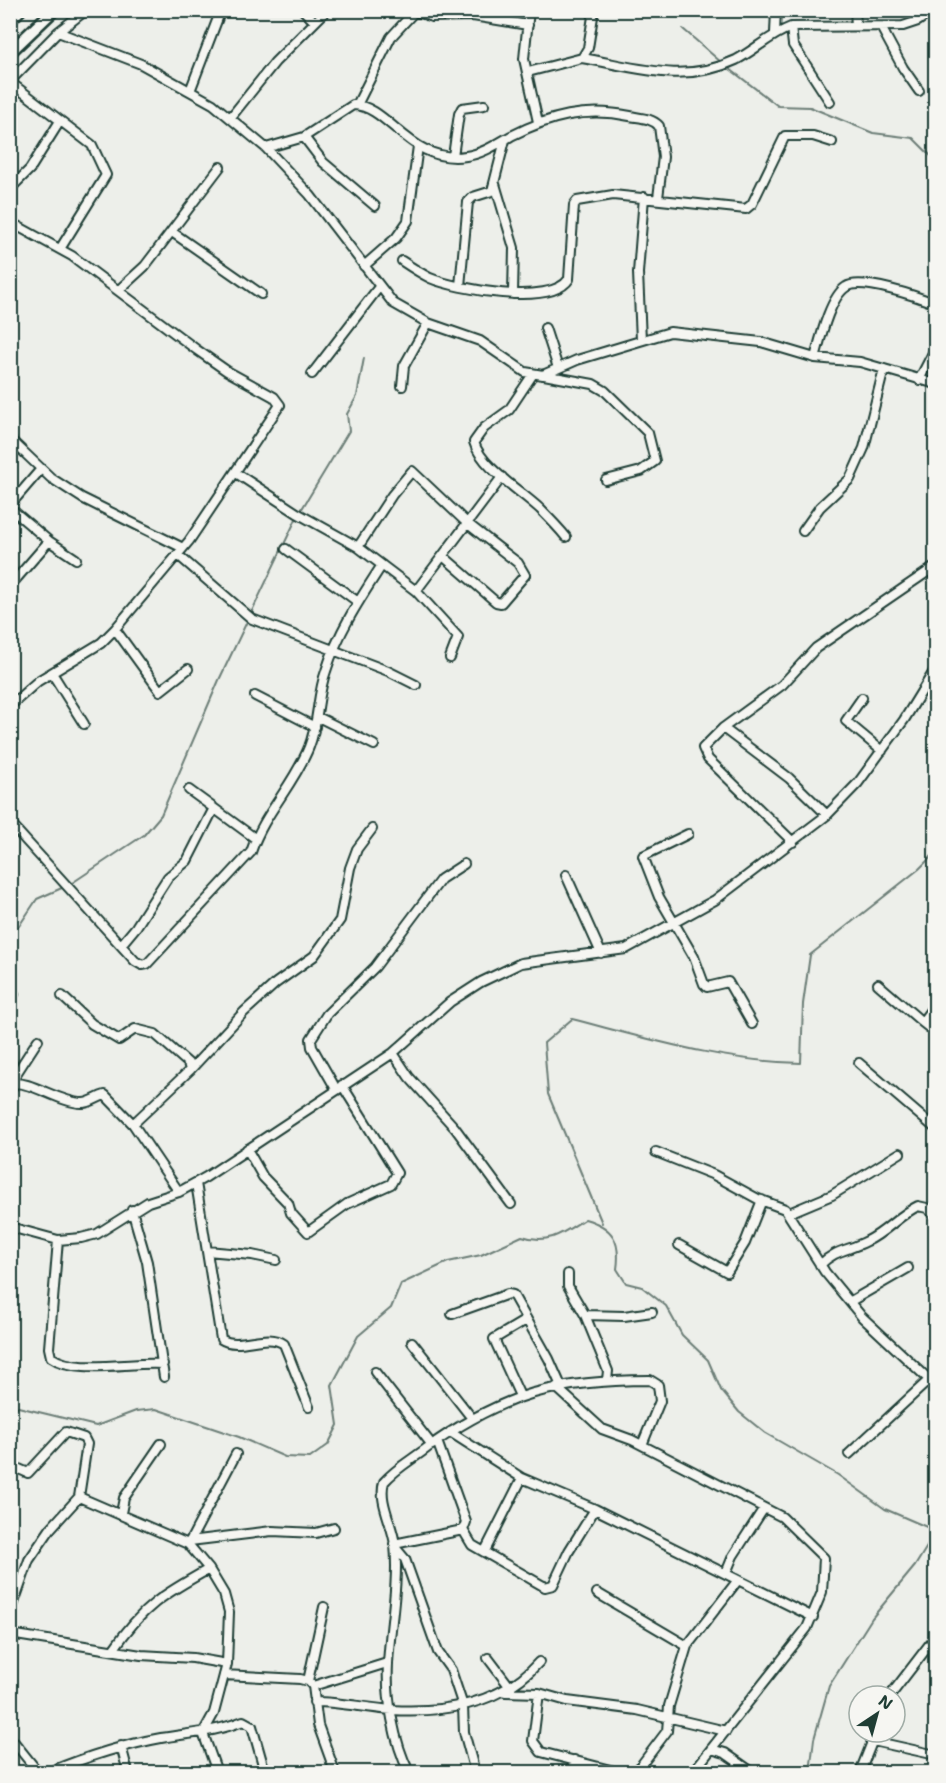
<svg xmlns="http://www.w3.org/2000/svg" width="946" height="1783" font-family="'Shantell Sans',sans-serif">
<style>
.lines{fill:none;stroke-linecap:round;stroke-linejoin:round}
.stream{stroke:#6c7e77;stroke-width:2}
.minor-casing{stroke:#1f3d34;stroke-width:12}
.highway-casing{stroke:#1f3d34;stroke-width:15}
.minor{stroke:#f6f6f2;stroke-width:8}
.highway{stroke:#f6f6f2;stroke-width:10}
</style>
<rect width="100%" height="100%" fill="#edefea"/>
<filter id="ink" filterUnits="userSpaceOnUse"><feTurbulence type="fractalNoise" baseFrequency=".0167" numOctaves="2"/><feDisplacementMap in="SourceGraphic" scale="12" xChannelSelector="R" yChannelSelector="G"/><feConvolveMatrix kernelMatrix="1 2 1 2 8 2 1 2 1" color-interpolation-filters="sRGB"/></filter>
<g filter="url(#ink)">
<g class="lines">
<!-- stream -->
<path class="stream" d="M683 29 722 63
M726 66 778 106 810 107 873 133 913 138 936 161
M300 512 349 431 347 414 357 396 364 358
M69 885 144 835 161 815 219 680 297 517
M10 931 19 926 37 899 64 887
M602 1223 548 1094 544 1043 572 1019C646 1038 724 1062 801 1063L803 1004 810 955 919 869 936 852
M10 1405 96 1426 136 1411 156 1409 239 1437 285 1457 310 1458 328 1445 338 1425 332 1385 358 1336 391 1308 401 1284 448 1262 481 1255 522 1236C548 1245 563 1233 585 1219 613 1227 621 1241 617 1269L626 1283 642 1287 666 1306 682 1335 708 1360 721 1390 739 1412 765 1433 838 1475 885 1509 936 1531
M810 1772 814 1739 829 1686 872 1618 915 1566 936 1532"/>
<!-- minor casing -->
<g class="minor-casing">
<path id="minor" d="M303 10 315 22
M529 10 524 59 538 122
M594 10 588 48 582 58C636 67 683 85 736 60 755 50 770 35 791 27L903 26 918 21 934 10
M855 10 856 26
M415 11 432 17 473 16 528 25
M791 27 793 45 830 102
M881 27 903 68 919 91
M58 32 141 64 213 104 266 148 310 195 393 303 428 323 480 341 525 372 543 375 577 360 670 332 761 342 815 358 860 362 936 384
M775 33 776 10
M528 72 582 58
M10 81 58 32 86 10
M10 82 92 145 106 175 60 249
M190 91 221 10
M357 105 391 37 416 10
M231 117 275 62 327 10
M304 137 323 162 375 206
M266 148 304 137 353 105C389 105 410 165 466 156 482 154 497 144 511 136 550 116 586 107 630 116 640 118 652 118 659 126L663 157 658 198
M453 156 459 114 462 108 484 105
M495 184 514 248 513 294
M10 189 30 169 60 121
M10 222 72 256 197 350 227 371 274 397 280 405 189 541 115 629 101 643 38 681 10 706
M172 232 261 294
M402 261C411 267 420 273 430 278 456 289 551 307 569 279L574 205 577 201 613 195 746 209 752 204 785 136H813L832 142
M364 266 396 238 408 221 418 146
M460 286 468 202 473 197 492 191 505 140
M120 289 145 266 220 167
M545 328 558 368
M641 340 638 273 644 197
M815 358C820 340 830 297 846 287 861 277 919 297 936 304
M312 374 379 287
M533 374 509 410 484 428 474 442C481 467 521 491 540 509 549 518 558 527 566 537
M544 375 593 384 605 391 648 433 655 461 641 471 606 480
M919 380 936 347
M402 386 404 366 428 323
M10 439 51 478 82 498 183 548
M236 473 297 513 358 547 416 591 458 637 450 658
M10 505 41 469
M10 508 49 541 76 559
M803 531 820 507 850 479 864 448 884 369
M358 547 392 495 412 471 468 524 518 563 525 575 501 603 496 602 443 556
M286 549 358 602
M178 555 252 619 388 671 416 685
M10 586 49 541
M416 591 502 477
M115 629 160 691 188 669
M52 673 84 724
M255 696 315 727
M862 698 846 721 882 751
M318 717 374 745
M723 728 789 778 827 815
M189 790 256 839
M10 823 135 961 142 965 147 964 251 852C264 813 294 785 309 747 319 722 317 695 326 671 338 632 360 599 382 565
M688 834 643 856 659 897 694 957 704 984 707 987 728 982 752 1024
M793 842 708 759 703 748 723 728 782 685 816 648 936 566
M566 875 601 953
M121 945 136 927 168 877 187 861 214 808
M878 984 922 1022
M62 996 92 1024 119 1040 135 1029 155 1034 188 1063 190 1070
M10 997 14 994
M936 1003 922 1022 936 1033
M393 1053 409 1077 455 1128 511 1204
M859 1063 936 1129
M14 1084 16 1074 38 1040
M336 1089 312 1047 311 1039 327 1014 375 967 441 879 464 864
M10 1091 14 1084C27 1079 62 1104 83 1103 91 1103 97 1097 105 1095L133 1124 179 1192
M133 1124 190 1070 244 1012 276 983 314 956 340 920 350 868 357 849 372 829
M247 1149 263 1177 288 1203 291 1213 308 1232 347 1204 391 1184 397 1173 342 1085
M656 1152 714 1175 758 1199 785 1209 825 1272 862 1317 936 1386
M196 1183 221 1339C239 1351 266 1331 284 1344L309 1407
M132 1210 147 1262 164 1377
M789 1213 832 1195 900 1153
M10 1227 58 1240 81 1238 97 1234 148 1202 179 1192 206 1177 393 1053 450 1002 481 982 521 963 626 949 715 900 827 815 858 783 904 720 936 668
M58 1240 49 1348 51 1357C76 1375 131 1361 163 1364
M679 1245 727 1272 745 1243 762 1200
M207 1251 252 1255 276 1260
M820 1265C836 1249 848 1251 867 1241 886 1232 899 1215 918 1206L927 1208 936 1217
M568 1274V1286L585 1315 608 1371 607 1380
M851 1301 908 1268
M452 1314 508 1294 513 1295 549 1359 561 1386
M585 1315 624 1316 652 1312
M412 1342 471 1417
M375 1372 432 1445
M556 1387 602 1429 632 1440 782 1517 824 1558 822 1592 807 1628 693 1772
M520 1396 494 1339 526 1320
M450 1432 522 1478 485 1551
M437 1441 466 1522 463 1530 472 1545 545 1587 553 1585 569 1551 595 1509
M849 1454 929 1380
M10 1465 28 1473 66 1432 84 1438 87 1444 79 1497 51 1528 29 1560 10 1614
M522 1478 595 1509 813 1617
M79 1497 188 1544 209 1569 224 1594 229 1612 227 1664 214 1713 203 1733 217 1772
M121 1513 124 1498 161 1444
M190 1541 272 1531 316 1533 334 1528
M189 1543 236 1454
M394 1544 463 1530
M395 1547 405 1559 438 1652 451 1670 463 1706 464 1732 475 1772
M726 1573 733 1556 764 1508
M597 1593 687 1646
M10 1634 141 1655 193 1658 227 1664
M113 1650C143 1606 164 1594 209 1569
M488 1658 510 1687
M224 1675 300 1679 308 1681 313 1686 387 1663
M308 1681 324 1607
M313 1686 318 1725 335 1772
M505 1692 539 1693 533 1741 541 1752 618 1772
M539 1693 567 1701 637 1710 726 1731
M890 1696 936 1636
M314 1702C340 1702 366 1708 392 1710 446 1713 502 1704 539 1662
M10 1737 38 1772
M873 1741 936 1755
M121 1746 128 1772
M711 1749 725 1753 752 1772
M49 1772C86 1757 122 1745 161 1738 190 1733 216 1732 243 1721L252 1726 265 1772
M409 1772C394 1742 386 1698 388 1664 390 1625 399 1584 395 1545 393 1525 378 1501 384 1482 396 1468 413 1459 427 1448 505 1392 556 1381 650 1380L658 1385 660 1401 642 1445
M572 1772 574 1760
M636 1772 667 1731 669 1706 687 1646 738 1580
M860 1772 876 1732
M934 1772 936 1770"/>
</g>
<!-- highway casing -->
<g class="highway-casing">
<path id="highway" d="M10 20 20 10
M10 52 54 10"/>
</g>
<!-- minor -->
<use href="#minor" class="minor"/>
<!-- highway -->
<use href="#highway" class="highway"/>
</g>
</g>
<!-- margin -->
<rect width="946" height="1783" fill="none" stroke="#f6f6f2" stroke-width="36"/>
<rect x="18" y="18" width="910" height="1747" fill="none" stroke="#1f3d34" stroke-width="2" filter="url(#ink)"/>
<!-- north arrow -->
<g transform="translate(877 1714) rotate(36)"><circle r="28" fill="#f6f6f2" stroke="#a0aca6" stroke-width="1.5"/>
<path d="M0-4.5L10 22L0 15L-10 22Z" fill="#1f3d34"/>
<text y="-9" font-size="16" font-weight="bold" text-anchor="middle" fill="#1f3d34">N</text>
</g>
</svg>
